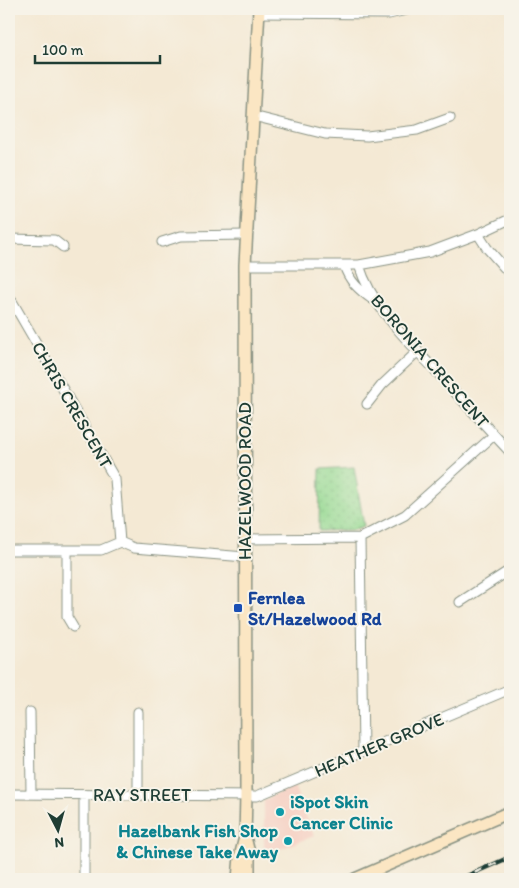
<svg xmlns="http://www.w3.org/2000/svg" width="519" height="888" font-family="Itim,sans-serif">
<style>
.built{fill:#f6d2c5}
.park{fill:url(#park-dots);stroke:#5a8b63}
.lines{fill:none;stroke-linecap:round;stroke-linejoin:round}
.minor-casing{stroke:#8a9384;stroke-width:11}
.secondary-casing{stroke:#8a9384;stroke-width:14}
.minor{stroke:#fff;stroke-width:9}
.secondary{stroke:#fbe6c3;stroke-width:11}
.rail-casing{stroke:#1f3d34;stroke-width:4.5}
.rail{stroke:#f7f3e8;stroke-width:2.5;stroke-dasharray:8;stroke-linecap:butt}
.transit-dot{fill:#1a4fb4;stroke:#f7f3e8;stroke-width:2}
.culture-dot{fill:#0f9aa8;stroke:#f7f3e8;stroke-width:2}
.labels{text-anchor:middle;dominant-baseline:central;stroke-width:4;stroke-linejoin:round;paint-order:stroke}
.street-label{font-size:18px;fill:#1f3d34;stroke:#f7f3e8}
.transit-label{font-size:18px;font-weight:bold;fill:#164399;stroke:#f7f3e8;text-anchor:start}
.culture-label{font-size:18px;font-weight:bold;fill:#0d838f;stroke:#f7f3e8;text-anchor:start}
</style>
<defs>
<pattern id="park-dots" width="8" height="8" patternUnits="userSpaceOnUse" patternTransform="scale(1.25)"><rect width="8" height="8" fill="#95d992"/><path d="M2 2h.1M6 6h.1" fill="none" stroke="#80bb7e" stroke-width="1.8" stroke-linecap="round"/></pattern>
</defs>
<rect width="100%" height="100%" fill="#f7f3e8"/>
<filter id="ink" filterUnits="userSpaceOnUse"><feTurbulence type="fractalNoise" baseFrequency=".02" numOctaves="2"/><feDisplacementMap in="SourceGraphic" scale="10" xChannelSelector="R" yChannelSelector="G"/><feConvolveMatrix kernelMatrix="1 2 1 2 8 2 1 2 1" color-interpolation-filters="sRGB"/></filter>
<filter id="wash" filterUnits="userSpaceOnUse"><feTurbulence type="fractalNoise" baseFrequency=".0096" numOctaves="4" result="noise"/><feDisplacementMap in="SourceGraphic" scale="20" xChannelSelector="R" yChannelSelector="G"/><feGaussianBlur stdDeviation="1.12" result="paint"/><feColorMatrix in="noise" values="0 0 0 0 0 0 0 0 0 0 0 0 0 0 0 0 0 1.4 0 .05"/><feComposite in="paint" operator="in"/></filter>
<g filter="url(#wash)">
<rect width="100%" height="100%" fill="#f4e9d4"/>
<!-- built -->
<path class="built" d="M294 786 314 836 264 855V800Z"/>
<!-- park -->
<path class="park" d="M354 467 364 526 353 530 319 531 320 469Z"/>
</g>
<g filter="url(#ink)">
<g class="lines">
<!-- minor casing -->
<g class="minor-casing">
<path id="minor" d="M259 13 389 14 411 9
M253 116 325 134 367 136 417 130 450 118
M478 234 487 248 510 274
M9 239 54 240 63 247
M162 242 181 236 246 235
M245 265H359L430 252 478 234 510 219
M344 265C349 281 359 290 372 299
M359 265C372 307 406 339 435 370 460 398 485 425 510 452
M9 296 115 479 120 542 134 548 245 557
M367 404 382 385 418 351
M360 538 363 752
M245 539 360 538 405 515 494 435
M9 550H101L120 542
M67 550V617L73 627
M460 602 510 570
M30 712 31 794
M9 794 257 796 510 689
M138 795V712
M84 879V795"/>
</g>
<!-- secondary casing -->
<g class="secondary-casing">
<path id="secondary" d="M246 841 249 853V879
M238 879 240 857 245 837 246 795 245 265 259 9
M355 879 510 812"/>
</g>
<!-- minor -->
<use href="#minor" class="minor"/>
<!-- secondary -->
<use href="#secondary" class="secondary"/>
<!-- rail casing -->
<g class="rail-casing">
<path id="rail" d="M460 879 510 857"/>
</g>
<!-- rail -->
<use href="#rail" class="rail"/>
</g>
</g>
<!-- markers -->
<rect class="transit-dot" x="233" y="603" width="10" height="10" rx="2.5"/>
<g class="culture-dot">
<circle cx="280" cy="812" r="5"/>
<circle cx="288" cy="841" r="5"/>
</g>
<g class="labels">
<!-- street labels -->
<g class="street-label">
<text transform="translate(430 361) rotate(49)">BORONIA CRESCENT</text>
<text transform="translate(72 405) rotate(60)">CHRIS CRESCENT</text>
<text transform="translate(245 481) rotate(-90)">HAZELWOOD ROAD</text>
<text transform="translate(379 745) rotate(-23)">HEATHER GROVE</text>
<text x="142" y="795">RAY STREET</text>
</g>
<!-- transit labels -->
<g class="transit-label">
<text x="248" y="598">Fernlea<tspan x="248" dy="21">St/Hazelwood Rd</tspan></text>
</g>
<!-- culture labels -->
<g class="culture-label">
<text x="290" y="802">iSpot Skin<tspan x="290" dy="21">Cancer Clinic</tspan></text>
<text x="278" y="831" text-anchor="end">Hazelbank Fish Shop<tspan x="278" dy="21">&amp; Chinese Take Away</tspan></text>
</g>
</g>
<!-- margin -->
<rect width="519" height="888" fill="none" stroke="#f7f3e8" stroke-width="30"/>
<!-- north arrow -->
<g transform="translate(58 830) rotate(174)" stroke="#f7f3e8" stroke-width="4" paint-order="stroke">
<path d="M0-4L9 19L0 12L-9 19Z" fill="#1f3d34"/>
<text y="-8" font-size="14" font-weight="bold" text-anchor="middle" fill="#1f3d34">N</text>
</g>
<!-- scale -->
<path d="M35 55v8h125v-8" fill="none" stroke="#1f3d34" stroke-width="2.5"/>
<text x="42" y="55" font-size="15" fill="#1f3d34" stroke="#f7f3e8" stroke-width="4" paint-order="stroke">100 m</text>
</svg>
